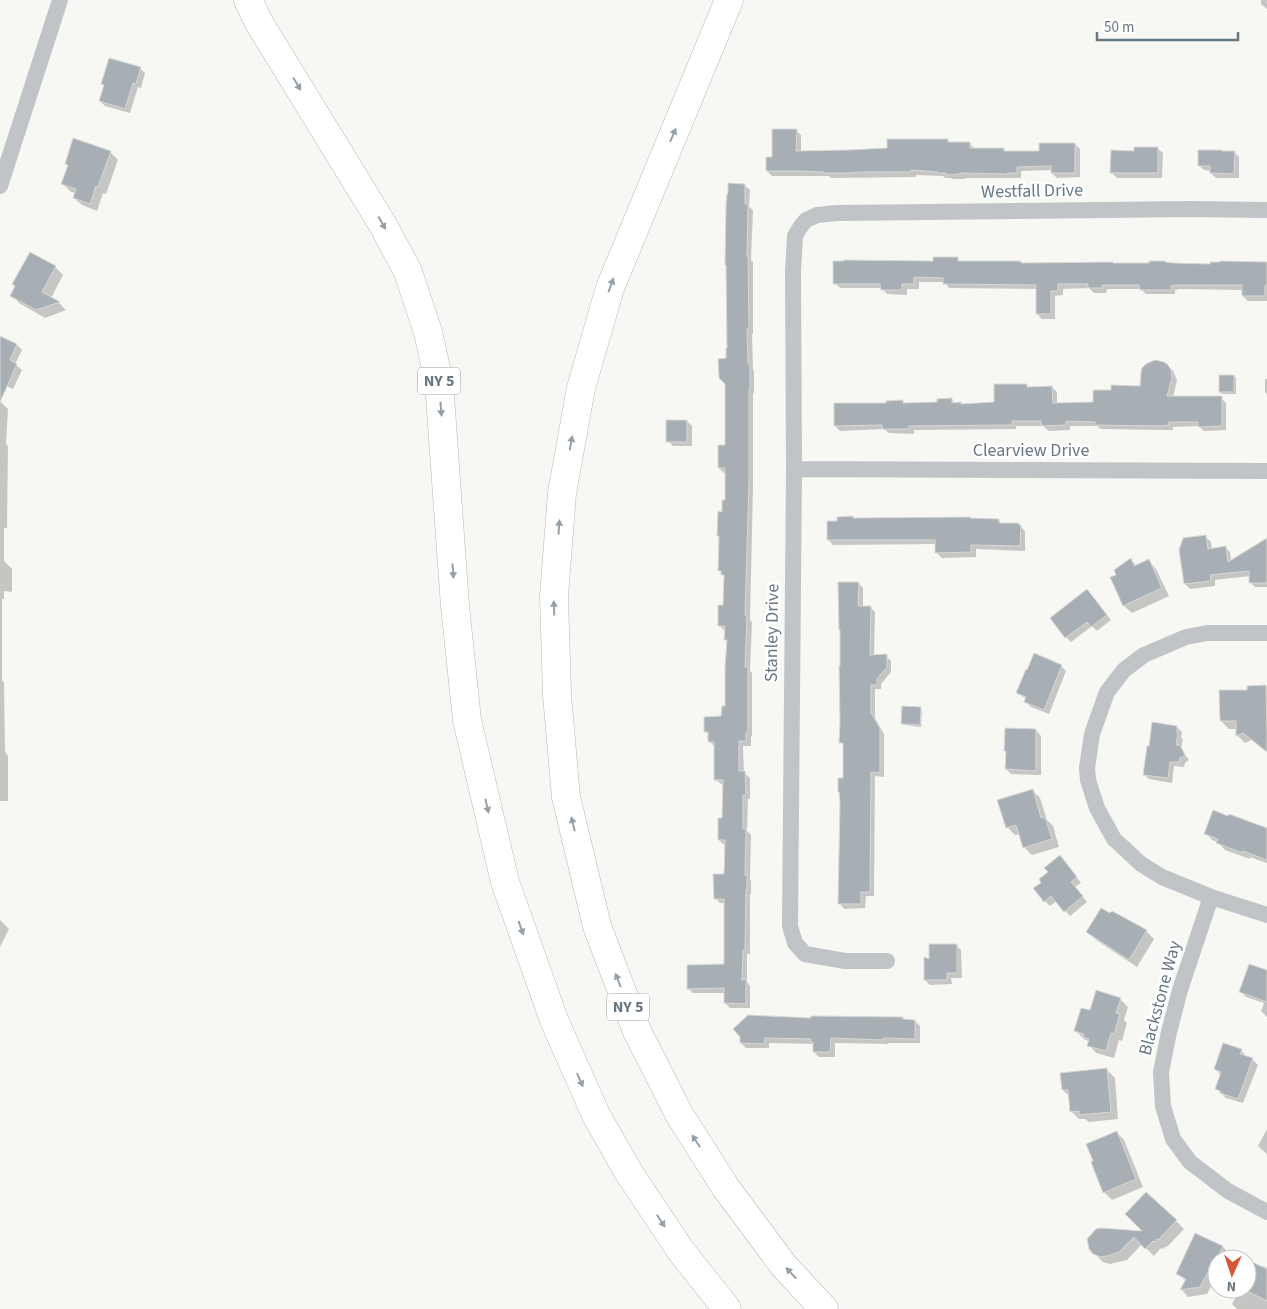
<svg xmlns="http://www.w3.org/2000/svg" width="1267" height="1309" font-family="'Source Sans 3',sans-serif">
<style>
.shadow{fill:#0003}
.building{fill:#a8afb4;stroke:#d8d8d6}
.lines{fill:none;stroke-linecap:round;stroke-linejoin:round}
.motorway-casing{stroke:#b3b7ba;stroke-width:29}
.minor{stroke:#c0c4c7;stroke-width:16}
.motorway{stroke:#fff;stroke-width:28}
.oneway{fill:#95a0a8}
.labels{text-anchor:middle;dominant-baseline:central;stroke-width:5;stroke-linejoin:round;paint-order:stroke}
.shield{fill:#fff;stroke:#95a0a8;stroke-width:1}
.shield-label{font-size:16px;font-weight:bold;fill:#687883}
.street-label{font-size:18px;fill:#687883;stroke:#fff}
</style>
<rect width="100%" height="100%" fill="#f7f7f4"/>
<!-- shadow -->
<path class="shadow" d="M1261 0H1267V9L1261 4Z
M140 68 145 73 141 88 138 87 130 113 105 106 100 101 105 86 102 84Z
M796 130 801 135V152L888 149 948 141 951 144 969 143 974 148 1003 149 1007 153H1040L1075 144 1080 149V177L1057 178 1052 173V170L1021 171V178H965V179H953L951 178H945L943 176 916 175V177L831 178 829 176H772L767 171 773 158Z
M1157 148 1163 153 1162 178H1117L1112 173 1135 152Z
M110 152 118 160 106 194 103 193 97 211 82 205 74 198 76 193 71 192 63 184Z
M1234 152 1239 157V178H1216L1211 173V171L1204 170 1199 165Z
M744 185 750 190 749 207 753 210 751 260 753 262V334H752L753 369 754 371V393H753V487L750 620 752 622 750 671 752 673V736H751V746H743L744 773 750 778V799H748L747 831 751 835 750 880 751 881V894H750V954H747V982L750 986V1008H730L725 1003V993H693L688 988 725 966V903H720L715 898 725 875 726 845H724L719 840 724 820V784H721L715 779V747L710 742V736L706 732 723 718 726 707 728 642 726 640V630H724L719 625 725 606 726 578 720 570 721 538 719 536 726 502V473H724L719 468 727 446V359Z
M958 259 961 262H1020L1022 264 1113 263 1114 264H1166L1211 265 1267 263V301H1248L1243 296V290L1180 289 1175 290V294H1146L1141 289H1107L1106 293H1094L1089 288 1063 289V295L1055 296V319H1042L1037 314V289L949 288 944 282H919V289H907V295L887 294 882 288H840L835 283Z
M55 267 63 275 51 298 59 303 66 310 45 318 19 303 12 295Z
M0 337 17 345 22 350 15 364 22 370 13 389 0 383Z
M1168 366 1173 371 1177 380 1173 397 1221 398 1226 403V430L1204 431 1199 426 1173 427V430H1164L1101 429 1097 426H1070V430L1049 431 1043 426H1016V429L914 430V434L889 433 884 429 840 431 835 426 887 404 902 401 905 404 938 403 952 400 956 404H961L962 405 996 404 1026 385 1029 388 1052 387 1057 392V404L1095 403 1113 391 1142 387Z
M1234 376 1236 378V394H1222L1220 392Z
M1265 379H1267V394L1265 392Z
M0 401 8 409 6 444 8 446 7 528H4V561L12 569V592L4 591V599H2V680L4 683 5 751 8 756V801H0Z
M687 421 692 426V446H673L668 441Z
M854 519 998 520 1002 524 1019 525 1025 531V551L976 549V557L942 558 937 553 936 544 833 545 828 539Z
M1206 537 1211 542 1212 550 1225 547 1230 552 1231 561 1267 539V587H1255L1250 582V576L1215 580V586L1190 589 1185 584Z
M1131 560 1137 566 1149 561 1156 569 1169 596 1132 613 1124 606 1112 578 1117 575Z
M858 583 863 588V607H870L875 612 874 656H886L891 661V672L881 684V689H875V718L884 734V777L875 776 874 896H866L865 908 844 909 840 904 844 746 841 742Z
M1092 596 1111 620 1097 631 1092 626 1071 642 1066 637Z
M1061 666 1066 671 1049 714 1031 707 1026 702 1027 699 1023 697 1018 692Z
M1248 687H1267V752L1252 740 1245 743 1237 735V729H1229L1221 721 1248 691Z
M920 709 922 711 921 727 905 725 903 723Z
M1177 727 1182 732 1181 738 1183 739 1181 749 1189 760 1185 763 1184 767 1174 766 1172 783 1149 779 1144 774Z
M1036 730 1041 736V775L1011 774 1006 769 1007 753 1005 751Z
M1032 790 1040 798 1047 820 1053 826 1059 847 1032 855 1024 847 1020 834 1015 835 1007 827Z
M1267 829V863L1250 857V859L1225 850 1218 842 1212 840 1206 833Z
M1065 862 1081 883 1075 887 1087 902 1070 916 1057 901 1050 906 1045 901 1043 883Z
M1111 915 1146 931 1154 939 1137 967 1096 940 1088 932Z
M0 920 9 929 0 947Z
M956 945 961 950 962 978H951L952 984 930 985 925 980 930 961Z
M1267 971V1017L1261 1011 1264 1003 1246 997 1241 992Z
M1120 999 1128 1007 1124 1020 1127 1023 1122 1041 1119 1040 1114 1058 1096 1053 1089 1045 1090 1042 1084 1039 1076 1031 1091 1012Z
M903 1018 905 1021H915L920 1026V1043H888V1044L835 1043V1057H819L814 1052V1044L769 1043V1048H746L741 1043 812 1019Z
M1241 1050 1246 1056V1057L1253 1060 1258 1065 1243 1103 1226 1098 1217 1089 1220 1074 1215 1069Z
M1107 1070 1115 1078 1118 1119 1089 1122 1085 1119H1079L1071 1111 1069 1096 1063 1090Z
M1267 1129V1154L1258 1146Z
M1116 1132 1124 1140 1143 1187 1112 1200 1104 1192 1092 1163Z
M1163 1208 1184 1229 1167 1247 1166 1246 1163 1249 1161 1248 1154 1256 1142 1244 1127 1260 1110 1264 1103 1262 1092 1251 1145 1232Z
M1196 1234 1223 1247 1231 1255 1239 1259H1217V1278L1216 1277 1207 1294 1188 1297 1182 1290 1186 1281 1178 1274Z
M1247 1263 1262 1268 1263 1266 1267 1268V1309H1237L1232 1304 1240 1289H1247Z"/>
<!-- building -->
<path class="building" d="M109 58 141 67 136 84 133 83 125 109 99 101 104 85 101 84Z
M772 129H797L796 151 849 150 887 148V139H948V142H970V148H1004V151H1039V143H1075V173H1051V166L1017 167V173H1007V174L960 173V174L947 175 946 173H938V172L911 170V172H860L849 173H824V172L796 171H766V157H772Z
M73 138 111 151 98 187 96 186 90 204 73 198 76 189 61 184 68 165 65 164Z
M1134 147H1158V173H1110L1111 150 1134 151Z
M1198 150H1222V151H1235L1234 174 1210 173V166H1198Z
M728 183 745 184V204H748L747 256H748L749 329H747L748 364H750V389H749V481L745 615 747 616 745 667H748V731L746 732V741H739V771H745L746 795H743V829H746L745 875H747V889H746L745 950H743L742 980 746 979V1004L724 1003V988L687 989V965L724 964V899H714L713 874H724L725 840H718V818H722L723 780H714V742H708V732H704V717L721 716 722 706H725V667L727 640H724L725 626H718V605H723L724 575H721V571H718L719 536H717L718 511 722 512V500H725V468H718V445H725V384L719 378 718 359 726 358V348H727L726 265H725L726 204 727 194 728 193Z
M30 252 56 266 42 292 60 302 36 310 10 296 15 286 12 284Z
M933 257H958V261H1021V263L1113 262V263H1149V261H1165V262L1174 263 1210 264V262H1220V261L1267 262V285H1265V296H1242V285H1174L1171 286V290H1140L1139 285H1102V288H1088V284H1058V291H1051V314H1036V285L943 284V278L914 277V284H902V290H881L880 284H833V261H844V260L933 261Z
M0 336 17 344 10 360 17 364 0 402Z
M1155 360 1164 362 1168 365 1171 370 1172 378 1167 396H1222V426L1198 427V422H1169V425L1158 426 1095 425V422L1066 421V425L1043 426V425H1041V421H1012V425L909 426V429H882V425L834 426V403H886V401L903 400V403L937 402V399L952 398V403L961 402V404L994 402V384H1027V387L1052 386 1053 403 1093 402V390H1111V385L1140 386 1141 372 1142 368 1146 364Z
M1219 375H1234V392H1219Z
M666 420H687V442H666Z
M853 516V518L970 517V518L999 519V523H1019V525H1021L1020 546 971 545V552L935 553V540H827V521H837V517Z
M1206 535 1208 549 1226 546 1228 562 1267 538V583H1249V571L1210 575 1211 581 1184 584 1179 550 1183 538Z
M1131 558 1134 566 1149 559 1162 588 1123 606 1110 577 1116 575 1114 570Z
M838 582H859L858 606H871L870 655 887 654V667L877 679V685H871V713L880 728V773L871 772 870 892H861V904H838L840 802 839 792H838V778H843V743H839L840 721 839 666H840V630H839Z
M1087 589 1107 615 1091 627 1087 622 1065 638 1050 618Z
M1034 653 1062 665 1044 710 1024 702 1026 697 1016 693 1026 669 1027 670Z
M1266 685 1267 737V752L1243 733 1236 736V721H1220L1219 690H1247V686Z
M902 706 921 707 920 725 901 724Z
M1152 722 1177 726V733H1178L1176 745H1180L1185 755 1180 758 1179 762H1170L1168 778 1143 775 1147 746H1149Z
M1005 728 1036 729V771L1005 769 1006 751H1004Z
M1033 789 1041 818 1045 817 1052 839 1023 848 1016 825 1006 828 997 800Z
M1213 810 1228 816 1229 814 1267 828V860L1243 851V853L1216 843 1218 839 1204 834Z
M1060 855 1077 877 1071 882 1083 896 1064 912 1051 896 1044 902 1033 888 1041 883 1039 879 1048 872 1044 868Z
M1101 908 1110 913 1112 911 1147 930 1129 960 1086 932Z
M929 944H957V973H947V980H924V957L929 959Z
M1249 964 1267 970V1002L1239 992Z
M1096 990 1121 998 1116 1013 1120 1014 1114 1034 1111 1033 1106 1051 1087 1046 1089 1039 1083 1037 1084 1034 1074 1031 1081 1008 1090 1010Z
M748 1015 811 1018V1016L903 1017V1019L915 1020V1039L883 1038V1040L831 1038 830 1052H813V1042H810L811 1039 765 1038 764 1044 740 1043V1037L733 1029Z
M1223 1043 1242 1049 1240 1054 1253 1058 1238 1099 1220 1093V1091L1215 1089 1221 1072 1214 1069Z
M1107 1068 1111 1112 1079 1115V1111L1070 1112 1068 1090H1062L1060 1073Z
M1117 1131 1136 1179 1103 1193 1091 1162 1093 1161 1086 1144Z
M1146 1192 1177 1220 1158 1240 1157 1239 1154 1242 1153 1241 1145 1249 1134 1237 1119 1252 1107 1256 1101 1257 1093 1254 1089 1249 1087 1239 1096 1229 1101 1228 1142 1231 1125 1214Z
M1195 1233 1223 1246 1217 1259V1276L1208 1272 1200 1287 1180 1290 1186 1279 1176 1274Z
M1247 1262 1251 1264 1252 1262 1267 1269V1301L1247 1291Z"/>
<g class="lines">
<!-- motorway casing -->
<g class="motorway-casing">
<path id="motorway" d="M248 0 258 21 383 225 408 272 428 332 439 382 455 606 467 720 505 882 554 1020 596 1115 629 1173 681 1251 727 1309
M729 0 610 288 581 388 562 493 554 596 557 695 566 797 597 926 637 1031 679 1114 726 1188 784 1266 824 1309"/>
</g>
<!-- minor -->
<path class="minor" d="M0 186 60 0
M794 469 1267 471
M1267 633H1207L1186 637 1144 655 1124 670 1107 692 1092 734 1087 768 1088 780 1097 808 1114 839 1141 864 1162 877 1211 897 1267 915
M1211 897 1180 990 1169 1032 1161 1072 1163 1106 1173 1139 1190 1162 1228 1191 1267 1212
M887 961H845L805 954 795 943 790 926 794 469 793 272 795 236 801 226 806 220 817 215 837 213 1189 209 1267 210"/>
<!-- motorway -->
<use href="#motorway" class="motorway"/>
</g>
<!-- one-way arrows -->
<defs><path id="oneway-solid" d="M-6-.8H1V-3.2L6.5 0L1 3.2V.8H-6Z" transform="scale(1.25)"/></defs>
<g class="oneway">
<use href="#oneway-solid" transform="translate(297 84) rotate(59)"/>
<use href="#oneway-solid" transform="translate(673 135) rotate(-67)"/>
<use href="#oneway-solid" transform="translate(382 223) rotate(60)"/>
<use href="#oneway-solid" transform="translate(611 285) rotate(-70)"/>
<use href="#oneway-solid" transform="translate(441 409) rotate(86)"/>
<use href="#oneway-solid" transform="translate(571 443) rotate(-80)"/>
<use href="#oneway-solid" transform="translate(559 527) rotate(-86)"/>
<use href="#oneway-solid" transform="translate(453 571) rotate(86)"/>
<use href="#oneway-solid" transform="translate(554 608) rotate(-92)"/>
<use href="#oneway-solid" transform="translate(487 806) rotate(77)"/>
<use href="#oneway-solid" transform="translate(573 824) rotate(-104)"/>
<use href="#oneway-solid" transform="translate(521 928) rotate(71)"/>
<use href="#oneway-solid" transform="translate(618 980) rotate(-111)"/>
<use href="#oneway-solid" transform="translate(580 1080) rotate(66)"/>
<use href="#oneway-solid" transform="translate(696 1141) rotate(-123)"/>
<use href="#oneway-solid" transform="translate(661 1221) rotate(57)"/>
<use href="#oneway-solid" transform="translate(791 1273) rotate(-133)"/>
</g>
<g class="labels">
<!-- shield labels -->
<g class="shield">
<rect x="418" y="367.5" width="42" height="27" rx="4"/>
<rect x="607" y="993.5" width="42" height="27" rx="4"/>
</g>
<g class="shield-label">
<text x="439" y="381">NY 5</text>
<text x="628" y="1007">NY 5</text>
</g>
<!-- street labels -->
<g class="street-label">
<text transform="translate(1032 191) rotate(-1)">Westfall Drive</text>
<text x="1031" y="450">Clearview Drive</text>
<text transform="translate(772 633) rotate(-89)">Stanley Drive</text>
<text transform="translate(1160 998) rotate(-75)">Blackstone Way</text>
</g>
</g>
<!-- north arrow -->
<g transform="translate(1232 1274) rotate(183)"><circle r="24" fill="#ffffff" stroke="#c3c9cd"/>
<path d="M0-4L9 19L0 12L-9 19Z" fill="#d65635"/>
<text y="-8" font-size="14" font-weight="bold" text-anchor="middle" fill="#687883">N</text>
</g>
<!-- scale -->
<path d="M1097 32v8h141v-8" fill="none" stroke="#687883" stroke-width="2.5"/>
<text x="1104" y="32" font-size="15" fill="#687883" stroke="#ffffff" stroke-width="4" paint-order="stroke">50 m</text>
</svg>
